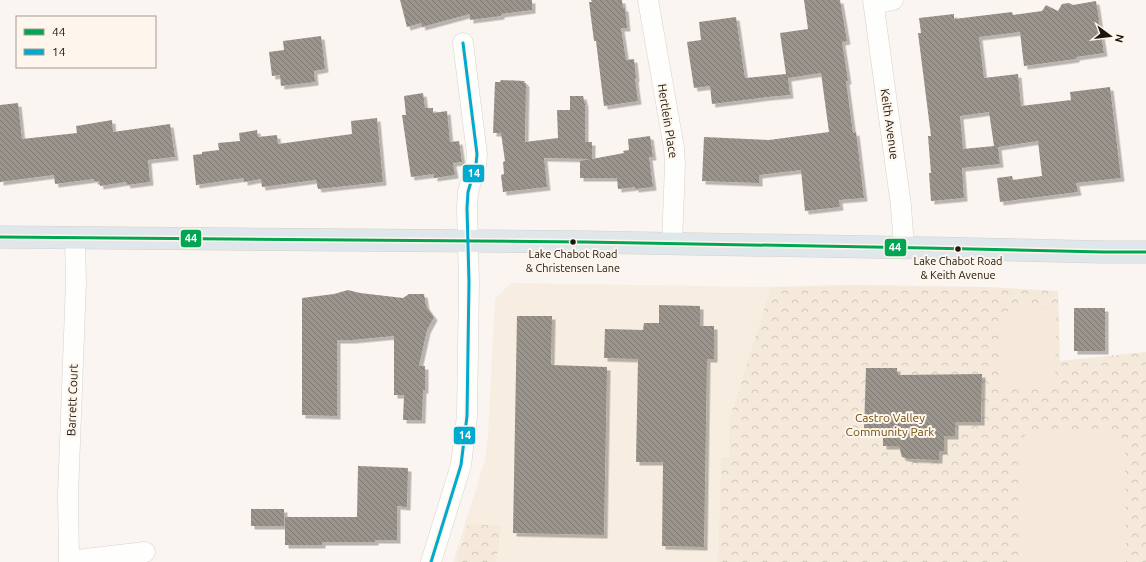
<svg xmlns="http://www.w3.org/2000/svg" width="1146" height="562" font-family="Ubuntu,sans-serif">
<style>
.built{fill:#f7ede0}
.park{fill:url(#park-crowns)}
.pitch{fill:#f4e9da}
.building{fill:url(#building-back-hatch);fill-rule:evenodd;filter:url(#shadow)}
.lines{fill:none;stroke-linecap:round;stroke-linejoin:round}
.minor-casing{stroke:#d7d1ca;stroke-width:21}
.major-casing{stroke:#d4d1ce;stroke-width:23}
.minor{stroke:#fefefd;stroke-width:20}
.major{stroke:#e0e7eb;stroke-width:22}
.bus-1-casing{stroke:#fef6ec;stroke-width:6}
.bus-2-casing{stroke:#fef6ec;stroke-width:6}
.bus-1{stroke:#00a651;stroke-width:3}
.bus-2{stroke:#00a9ce;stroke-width:3}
.bus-dot{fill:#1c160c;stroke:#fef6ec;stroke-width:1.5}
.labels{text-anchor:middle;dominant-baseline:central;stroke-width:4;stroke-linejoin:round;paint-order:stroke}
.bus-label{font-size:11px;fill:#1c160c;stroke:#fef6ec}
.street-label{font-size:12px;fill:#1c160c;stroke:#fef6ec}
.park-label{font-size:12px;fill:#6e4d0f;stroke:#fef6ec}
.line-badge{stroke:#fef6ec;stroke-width:1.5}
.badge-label{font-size:11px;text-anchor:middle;font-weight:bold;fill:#fff}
</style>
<defs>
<pattern id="park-crowns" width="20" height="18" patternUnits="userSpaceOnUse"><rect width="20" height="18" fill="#f4e9da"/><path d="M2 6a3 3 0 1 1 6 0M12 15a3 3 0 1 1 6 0" fill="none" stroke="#d1c7ba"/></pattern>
<pattern id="building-back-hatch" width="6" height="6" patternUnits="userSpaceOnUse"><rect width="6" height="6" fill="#9a948c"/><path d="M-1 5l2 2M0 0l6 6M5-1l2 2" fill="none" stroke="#7d7871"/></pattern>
<filter id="shadow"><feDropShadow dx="3.5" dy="3.5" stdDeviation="0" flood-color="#0004"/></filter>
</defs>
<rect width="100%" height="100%" fill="#faf5f0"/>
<!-- built -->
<path class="built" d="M511 283 771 287 729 421V457H721L718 562H453L485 460 488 436 495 299Z"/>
<!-- park -->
<path class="park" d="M854 285 986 287 1058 291 1060 361 1146 352V562H718L721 457H729V421L771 287Z
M468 524 501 526 496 562H456Z"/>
<!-- pitch -->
<path class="pitch" d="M1012 308 1047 309 1056 317 1055 388H1001L1002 315Z
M1028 431 1116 434 1125 446 1126 562H1021L1018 445Z"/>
<!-- building -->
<path class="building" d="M400 0H532V10L501 14V16L470 20V14L422 27 421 23 407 27Z
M591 0H622L623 8H625L627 28H621L626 60 634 59 636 78 635 79 638 101 604 106 596 41H594L589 2H592Z
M804 0H840L847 41 842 42 848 81H846L853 133 856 132 864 198 839 200 840 207 805 211 801 170 759 175V183L702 181 704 137 769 140 829 132 821 73 788 78 790 95 767 97 712 104 710 86 694 88 687 42 701 40 699 22 736 17 745 78 786 74 780 33 808 29Z
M1096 1 1104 53 1076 57V59L1024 66 1020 32 979 37 984 78 1018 74 1021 106 1071 100 1070 92 1110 87 1121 178 1076 183 1078 192 1000 202 997 178 1012 176 1013 180 1042 176 1038 141 998 147 1000 164 962 168 964 198 931 201 929 173H931L928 136H931L918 33H921L919 18 954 14V19L1012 12 1013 15 1042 11 1046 5 1058 11 1062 4 1069 3 1073 5ZM989 112 994 146 963 149 960 116Z
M321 36 325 69 314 71 315 82 281 86 280 75 272 76 269 52 284 50 283 41Z
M501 80 525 81 524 83H526L525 142 558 138 557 110H570V96H583L585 104V142H592V159L624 153 623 151 629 150 628 139 650 136 653 157H649L653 187 635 189V187L618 189 617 178H580V161L589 159 544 158 547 187 503 192 501 175 504 174 503 162 505 161 501 133H493L495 82H500Z
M423 93 425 108H433V113L447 111 450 142 459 141 462 162 453 163 455 175 434 178V174L411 177 402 115H406L404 96Z
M18 103 22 139 77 133 76 126 112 120 113 132 170 124 175 157 148 160 150 182 127 185 126 182 100 186 99 181H94V179L55 184 54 175 0 182V105Z
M377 118 383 182 318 189 316 180 262 187 261 179 244 182V178L196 185 193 155 202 154V152L219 150 218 143 240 141 239 133 257 130 258 137 277 135 278 144 352 134 351 121Z
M348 290 360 293 403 298 409 294H424L426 306 434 317 427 330 419 366H425V390H423L422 420H403L404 395H394V336L352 340H337V416L302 415V298L334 294Z
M659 305 700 306V326H714V359H707L704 547 662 546 663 462H636L638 359 604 358 605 329 643 330 644 323H659Z
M1074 308H1105V351H1074Z
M517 316H552L551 365 607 367 604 535 513 533Z
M866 368H897V375L982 374 981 422H955V436H944V451H939V460L910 459 902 457 899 446H883V431H864Z
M358 466 408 468 407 507 397 506V540H375V542H322V545H285V517H357Z
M251 509H284V526H251Z"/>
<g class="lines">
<!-- minor casing -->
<g class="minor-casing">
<path id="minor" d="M648 0 674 148 675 165 672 244
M873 0 901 206 904 248
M874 4 893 0
M69 561 145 552
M69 562 68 495 76 282 75 238
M431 562 461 465 467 416 469 282 467 208 468 192 476 165 477 154 463 43"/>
</g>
<!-- major casing -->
<g class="major-casing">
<path id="major" d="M0 237 584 242 926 248 1103 252H1146"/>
</g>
<!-- minor -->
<use href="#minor" class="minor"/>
<!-- major -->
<use href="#major" class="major"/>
<!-- bus-1 casing -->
<g class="bus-1-casing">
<path id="bus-1" d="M0 237 584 242 926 248 1103 252H1146"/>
</g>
<!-- bus-2 casing -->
<g class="bus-2-casing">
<path id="bus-2" d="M431 562 461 465 467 416 469 282 467 208 468 192 476 165 477 154 463 43"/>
</g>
<!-- bus-1 -->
<use href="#bus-1" class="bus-1"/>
<!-- bus-2 -->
<use href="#bus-2" class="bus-2"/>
</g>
<!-- markers -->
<g class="bus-dot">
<circle cx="573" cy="242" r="3.5"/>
<circle cx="958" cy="249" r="3.5"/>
</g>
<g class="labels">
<!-- bus labels -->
<g class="bus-label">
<text x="573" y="254">Lake Chabot Road<tspan x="573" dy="14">&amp; Christensen Lane</tspan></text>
<text x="958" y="261">Lake Chabot Road<tspan x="958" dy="14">&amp; Keith Avenue</tspan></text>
</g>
<!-- street labels -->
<g class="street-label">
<text transform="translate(668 121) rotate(81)">Hertlein Place</text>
<text transform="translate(890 124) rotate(82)">Keith Avenue</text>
<text transform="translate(72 400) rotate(-88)">Barrett Court</text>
</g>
<!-- park labels -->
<g class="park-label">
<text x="890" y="417">Castro Valley<tspan x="890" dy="14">Community Park</tspan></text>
</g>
</g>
<g class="line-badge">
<rect x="462" y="164" width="23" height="19" rx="4" fill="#00a9ce"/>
<rect x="180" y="229" width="22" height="19" rx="4" fill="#00a651"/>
<rect x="884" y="238" width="23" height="19" rx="4" fill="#00a651"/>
<rect x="453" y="426" width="23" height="19" rx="4" fill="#00a9ce"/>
</g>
<g class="badge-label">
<text x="474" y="177">14</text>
<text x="191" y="242">44</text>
<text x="895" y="251">44</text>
<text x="465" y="439">14</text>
</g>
<!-- legend -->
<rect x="16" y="16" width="140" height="52" fill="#fef6ec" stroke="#a49c92"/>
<rect x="24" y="29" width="20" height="6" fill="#00a651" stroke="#a49c92"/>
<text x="52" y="36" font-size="12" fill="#1c160c">44</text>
<rect x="24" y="49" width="20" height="6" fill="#00a9ce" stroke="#a49c92"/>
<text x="52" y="56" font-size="12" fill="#1c160c">14</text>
<!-- north arrow -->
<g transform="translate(1110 36) rotate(105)" stroke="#fef6ec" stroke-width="3" paint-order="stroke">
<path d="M0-3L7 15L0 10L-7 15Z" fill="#1c160c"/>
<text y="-6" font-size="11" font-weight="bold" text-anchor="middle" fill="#1c160c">N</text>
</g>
</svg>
